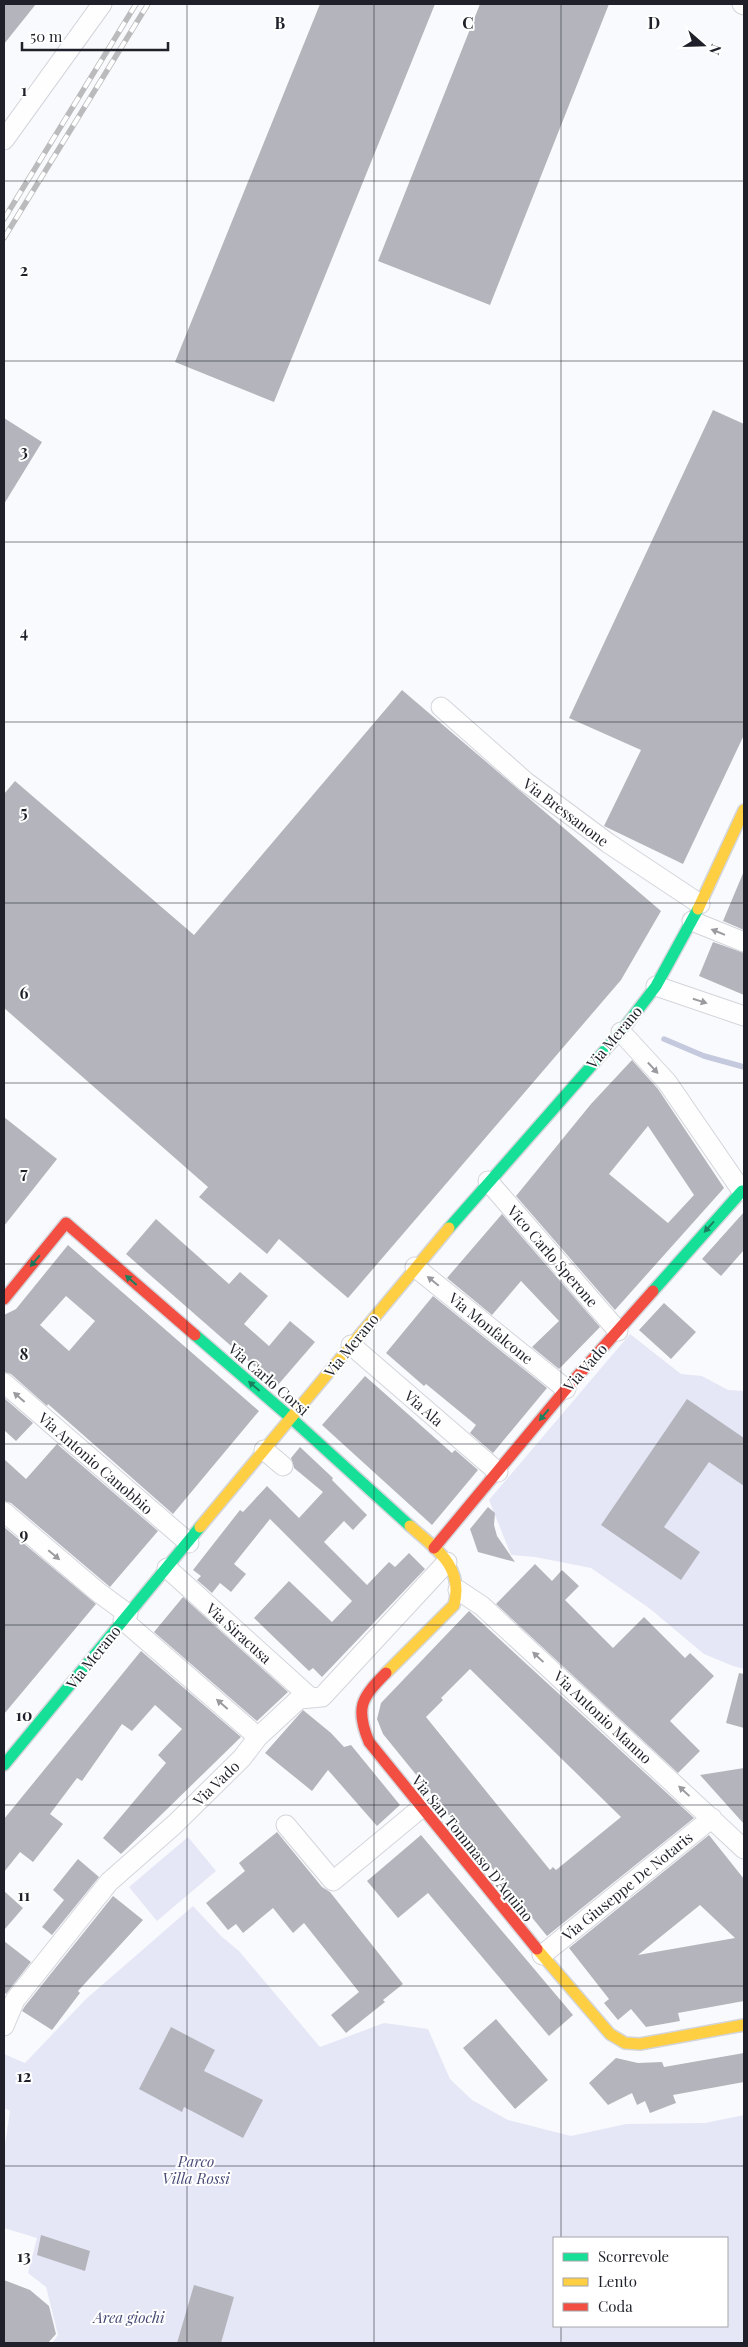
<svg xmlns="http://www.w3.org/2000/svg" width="748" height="2347" font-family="'Playfair Display',serif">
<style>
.green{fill:#e5e7f6;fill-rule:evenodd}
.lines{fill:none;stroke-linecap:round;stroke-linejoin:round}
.stream{stroke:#c5c9de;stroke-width:5.5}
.building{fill:#b4b5bc;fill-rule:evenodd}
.street-casing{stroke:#d4d5db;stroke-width:21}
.fast-casing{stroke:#d4d5db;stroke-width:14}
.slow-casing{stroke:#d4d5db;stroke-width:14}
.jam-casing{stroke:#d4d5db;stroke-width:14}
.street{stroke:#fefeff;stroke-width:19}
.fast{stroke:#16e098;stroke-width:11}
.slow{stroke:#ffcf43;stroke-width:11}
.jam{stroke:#f24e42;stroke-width:11}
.rail-casing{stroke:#bbbbbd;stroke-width:5.5}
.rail{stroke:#fff;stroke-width:4;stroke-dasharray:11;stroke-linecap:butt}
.oneway{fill:#9a9a9f}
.oneway2{fill:#1a8060}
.grid{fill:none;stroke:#1f2029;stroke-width:1;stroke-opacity:0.55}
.labels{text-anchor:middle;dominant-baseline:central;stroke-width:4;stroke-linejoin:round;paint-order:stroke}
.street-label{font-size:15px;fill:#1f2029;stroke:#fff}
.park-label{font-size:15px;font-style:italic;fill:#474b76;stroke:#fff}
.grid-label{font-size:16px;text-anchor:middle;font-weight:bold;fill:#1f2029;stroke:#fff;stroke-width:4;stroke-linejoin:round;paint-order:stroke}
</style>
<rect width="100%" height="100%" fill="#f9fafd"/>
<!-- green -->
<path class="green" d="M630 1334 681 1374 702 1376 728 1390 744 1391V1669L733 1666 704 1654 649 1608 591 1568 535 1557 511 1555 489 1500Z
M188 1837 216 1871 157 1921 129 1887Z
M193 1906 221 1936 239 1951 320 2047 384 2023 428 2029 450 2079 472 2100 508 2120 571 2136 626 2124 705 2123 744 2115V2343H52L58 2335 46 2287 28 2273 37 2238 4 2228V2151L10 2111 4 2108V2054L25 2063 86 1999ZM554 2238H727V2326H554Z"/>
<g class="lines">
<!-- stream -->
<path class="stream" d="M664 1039 704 1056 744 1067"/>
</g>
<!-- building -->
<path class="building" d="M4 4H36L4 44Z
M320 4H435L274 402 175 362Z
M480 4H609L490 305 378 261Z
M713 410 744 424V735L683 864 604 826 641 750 569 718Z
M4 418 42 442 4 504Z
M402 690 661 911 621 980 348 1298 279 1239 267 1254 199 1197 208 1187 4 1008V794L15 781 194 935Z
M744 871V930L723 921Z
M713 942 744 953V995L699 976Z
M632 1060 658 1089 724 1188 615 1310 516 1196 591 1104ZM648 1126 694 1195 668 1223 609 1174Z
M4 1117 57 1159 4 1226Z
M744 1212V1250L721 1276 702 1259Z
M502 1214 600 1327 559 1369 532 1347 559 1321 521 1281 492 1315 447 1278Z
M156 1219 229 1284 240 1272 268 1296 244 1324 269 1346 290 1321 315 1342 277 1386 126 1254Z
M68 1245 259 1411 173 1514 48 1404 47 1406 11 1374 4 1372V1315L16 1309ZM66 1296 95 1321 69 1351 40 1325Z
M433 1296 547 1388 493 1453 470 1433 476 1425 426 1384 424 1386 386 1353Z
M664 1303 696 1332 671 1359 639 1330Z
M365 1376 452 1453 455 1450 478 1470 432 1525 322 1425Z
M4 1398 33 1423 16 1441 4 1430Z
M687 1399 744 1438V1486L709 1462 664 1527 700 1552 681 1580 601 1525Z
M57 1444 158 1531 110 1587 11 1503 4 1501V1459L26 1479Z
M300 1447 333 1478 332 1480 367 1515 353 1530 344 1521 324 1542 367 1585 389 1562 395 1567 409 1553 425 1569 322 1677 313 1668 309 1671 254 1618 289 1581 332 1622 352 1601 270 1519 234 1564 246 1574 231 1592 220 1583 212 1593 197 1580 201 1576 193 1570 240 1510 243 1512 267 1486 299 1518 323 1492 294 1468 291 1458Z
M488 1507 495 1513 494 1525 497 1536 515 1562 478 1552 470 1529Z
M4 1527 96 1604 4 1714Z
M535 1564 552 1581 562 1570 579 1586 565 1600 613 1648 644 1617 685 1658 690 1653 714 1676 670 1721 700 1751 678 1773 496 1604Z
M183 1597 288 1692 257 1721 154 1632Z
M469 1611 694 1818 547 1936 383 1734 377 1719 381 1703ZM470 1669 621 1817 556 1870 553 1867 550 1870 426 1717 443 1700 441 1698Z
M141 1651 241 1737 121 1854 103 1838 166 1763 158 1755 182 1729 155 1705 132 1731 122 1724 82 1781 77 1778 50 1814 63 1824 33 1862 20 1852 4 1872V1819Z
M739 1673 744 1674V1728L726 1723Z
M303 1710 331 1733 344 1747 351 1745 400 1805 377 1826 328 1770 312 1791 265 1753Z
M744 1768V1824L700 1775Z
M277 1832 322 1887 330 1892 403 1984 383 2000 385 2002 346 2033 331 2015 359 1992 304 1923 293 1933 273 1908 243 1933 236 1924 228 1930 206 1903 245 1871 239 1863Z
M421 1835 573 2015 549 2036 428 1893 398 1918 367 1881Z
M709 1835 744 1879V2001L678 2013 680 2021 646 2027 631 2009 618 2020 604 2003 609 1999 569 1948ZM700 1905 735 1938 638 1955Z
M78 1859 99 1877 52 1935 42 1927 64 1900 53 1890Z
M4 1891 23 1908 4 1930Z
M113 1896 143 1920 78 1991 80 1993 52 2030 22 2011 25 2006Z
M4 1941 31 1962 6 1994 4 1992Z
M496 2019 548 2080 515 2109 463 2048Z
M171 2027 215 2050 204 2071 263 2100 243 2138 184 2107 182 2112 139 2089Z
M744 2053V2082L673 2095 676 2103 650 2113 645 2101 637 2105 632 2093 608 2105 589 2083 616 2058 638 2063 662 2062 664 2067Z
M41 2235 90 2251 85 2271 37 2255Z
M4 2280 30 2290 49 2306 56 2334 48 2343H4Z
M194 2285 234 2297 221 2343H177Z"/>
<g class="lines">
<!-- street casing -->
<g class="street-casing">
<path id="street" d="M742 4 744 5
M4 140 102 4
M441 707 526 782 608 843 700 904
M692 921 744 942
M656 986 744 1016
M621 1032 667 1082 742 1191
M488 1181 618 1331
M415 1267 566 1389
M351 1345 498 1472
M4 1383 189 1543
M264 1450 283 1466
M4 1512 98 1592 128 1614
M167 1568 311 1698
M458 1590 482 1606 744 1849
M123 1620 258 1737
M286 1825 333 1881 421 1808
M542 1955 712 1818
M4 2026 15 2000 109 1882 175 1824 242 1758 258 1737 299 1699 322 1697 447 1562"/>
</g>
<!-- fast casing -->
<g class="fast-casing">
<path id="fast" d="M449 1228 621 1032 656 986 698 909
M653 1291 742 1191 744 1193
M195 1335 291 1418 410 1526
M4 1765 200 1527"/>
</g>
<!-- slow casing -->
<g class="slow-casing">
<path id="slow" d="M698 909 744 810
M200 1527 449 1228
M386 1673 454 1605C464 1566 436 1549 410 1526
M537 1949 610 2034 625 2043 640 2044 744 2025"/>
</g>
<!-- jam casing -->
<g class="jam-casing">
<path id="jam" d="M4 1299 66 1223 195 1335
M434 1548 566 1389 653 1291
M386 1673C361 1698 355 1708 369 1742L537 1949"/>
</g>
<!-- street -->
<use href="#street" class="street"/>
<!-- fast -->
<use href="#fast" class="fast"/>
<!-- slow -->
<use href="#slow" class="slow"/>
<!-- jam -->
<use href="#jam" class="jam"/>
<!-- rail casing -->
<g class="rail-casing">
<path id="rail" d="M4 219 136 4
M4 238 148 4"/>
</g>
<!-- rail -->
<use href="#rail" class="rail"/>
</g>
<!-- one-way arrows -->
<defs><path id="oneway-solid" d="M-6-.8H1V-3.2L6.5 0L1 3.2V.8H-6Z" transform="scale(1.25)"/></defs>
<g class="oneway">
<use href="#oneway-solid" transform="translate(718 932) rotate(-158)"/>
<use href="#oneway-solid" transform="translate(700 1001) rotate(18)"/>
<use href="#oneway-solid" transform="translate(653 1068) rotate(47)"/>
<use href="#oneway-solid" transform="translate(433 1281) rotate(-141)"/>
<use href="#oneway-solid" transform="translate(19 1397) rotate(-139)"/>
<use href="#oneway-solid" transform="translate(54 1555) rotate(40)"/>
<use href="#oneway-solid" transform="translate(538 1657) rotate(-137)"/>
<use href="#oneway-solid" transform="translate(222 1704) rotate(-139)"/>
<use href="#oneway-solid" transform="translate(684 1791) rotate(-137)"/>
</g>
<g class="oneway2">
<use href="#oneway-solid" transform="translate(709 1227) rotate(132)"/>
<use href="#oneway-solid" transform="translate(35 1261) rotate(130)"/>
<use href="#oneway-solid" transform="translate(131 1280) rotate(-139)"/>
<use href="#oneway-solid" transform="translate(254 1386) rotate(-139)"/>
<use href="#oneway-solid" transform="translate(544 1415) rotate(130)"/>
</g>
<!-- grid -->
<path class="grid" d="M187 4V2343M374 4V2343M561 4V2238M4 181H744M4 361H744M4 542H744M4 722H744M4 903H744M4 1083H744M4 1264H744M4 1444H744M4 1625H744M4 1805H744M4 1986H744M4 2166H744M561 2326V2343"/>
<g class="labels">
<!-- street labels -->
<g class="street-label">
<text transform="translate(566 812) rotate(37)">Via Bressanone</text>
<text transform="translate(614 1037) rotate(-50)">Via Merano</text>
<text transform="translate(553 1256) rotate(49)">Vico Carlo Sperone</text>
<text transform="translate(491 1328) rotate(39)">Via Monfalcone</text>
<text transform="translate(351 1345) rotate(-51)">Via Merano</text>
<text transform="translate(585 1367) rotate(-49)">Via Vado</text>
<text transform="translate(269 1379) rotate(41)">Via Carlo Corsi</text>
<text transform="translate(424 1408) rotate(41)">Via Ala</text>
<text transform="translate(96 1463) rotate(41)">Via Antonio Canobbio</text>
<text transform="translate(239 1633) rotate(42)">Via Siracusa</text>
<text transform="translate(93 1657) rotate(-51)">Via Merano</text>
<text transform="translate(603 1717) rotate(43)">Via Antonio Manno</text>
<text transform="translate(216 1783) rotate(-44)">Via Vado</text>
<text transform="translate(473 1848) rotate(51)">Via San Tommaso D'Aquino</text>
<text transform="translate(627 1886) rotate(-39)">Via Giuseppe De Notaris</text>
</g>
<!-- park labels -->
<g class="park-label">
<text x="196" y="2161">Parco<tspan x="196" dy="17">Villa Rossi</tspan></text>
<text x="129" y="2317">Area giochi</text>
</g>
</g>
<g class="grid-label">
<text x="280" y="29">B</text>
<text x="468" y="29">C</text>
<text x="654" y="29">D</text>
<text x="24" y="96">1</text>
<text x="24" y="276">2</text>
<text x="24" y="457">3</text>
<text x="24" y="638">4</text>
<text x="24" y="818">5</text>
<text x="24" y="999">6</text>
<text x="24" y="1179">7</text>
<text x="24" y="1360">8</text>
<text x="24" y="1540">9</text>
<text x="24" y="1721">10</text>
<text x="24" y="1901">11</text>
<text x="24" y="2082">12</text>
<text x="24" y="2262">13</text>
</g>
<!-- border -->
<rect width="748" height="2347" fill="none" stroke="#1f2029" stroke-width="10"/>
<!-- legend -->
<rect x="553" y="2237" width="175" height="90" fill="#ffffff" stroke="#a5a6a9"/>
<rect x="563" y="2253" width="25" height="8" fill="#16e098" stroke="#a5a6a9"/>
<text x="598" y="2262" font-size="15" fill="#1f2029">Scorrevole</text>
<rect x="563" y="2278" width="25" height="8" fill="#ffcf43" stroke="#a5a6a9"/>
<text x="598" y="2287" font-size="15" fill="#1f2029">Lento</text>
<rect x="563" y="2303" width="25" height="8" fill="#f24e42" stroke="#a5a6a9"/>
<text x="598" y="2312" font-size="15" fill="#1f2029">Coda</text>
<!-- north arrow -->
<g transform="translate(703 45) rotate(110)" stroke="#ffffff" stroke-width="4" paint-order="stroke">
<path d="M0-4L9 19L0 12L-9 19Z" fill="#1f2029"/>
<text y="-8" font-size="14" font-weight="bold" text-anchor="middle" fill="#1f2029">N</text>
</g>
<!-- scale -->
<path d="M22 42v8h146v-8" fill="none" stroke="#1f2029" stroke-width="2.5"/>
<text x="30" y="42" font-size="15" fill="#1f2029" stroke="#ffffff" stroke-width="4" paint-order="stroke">50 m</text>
</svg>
